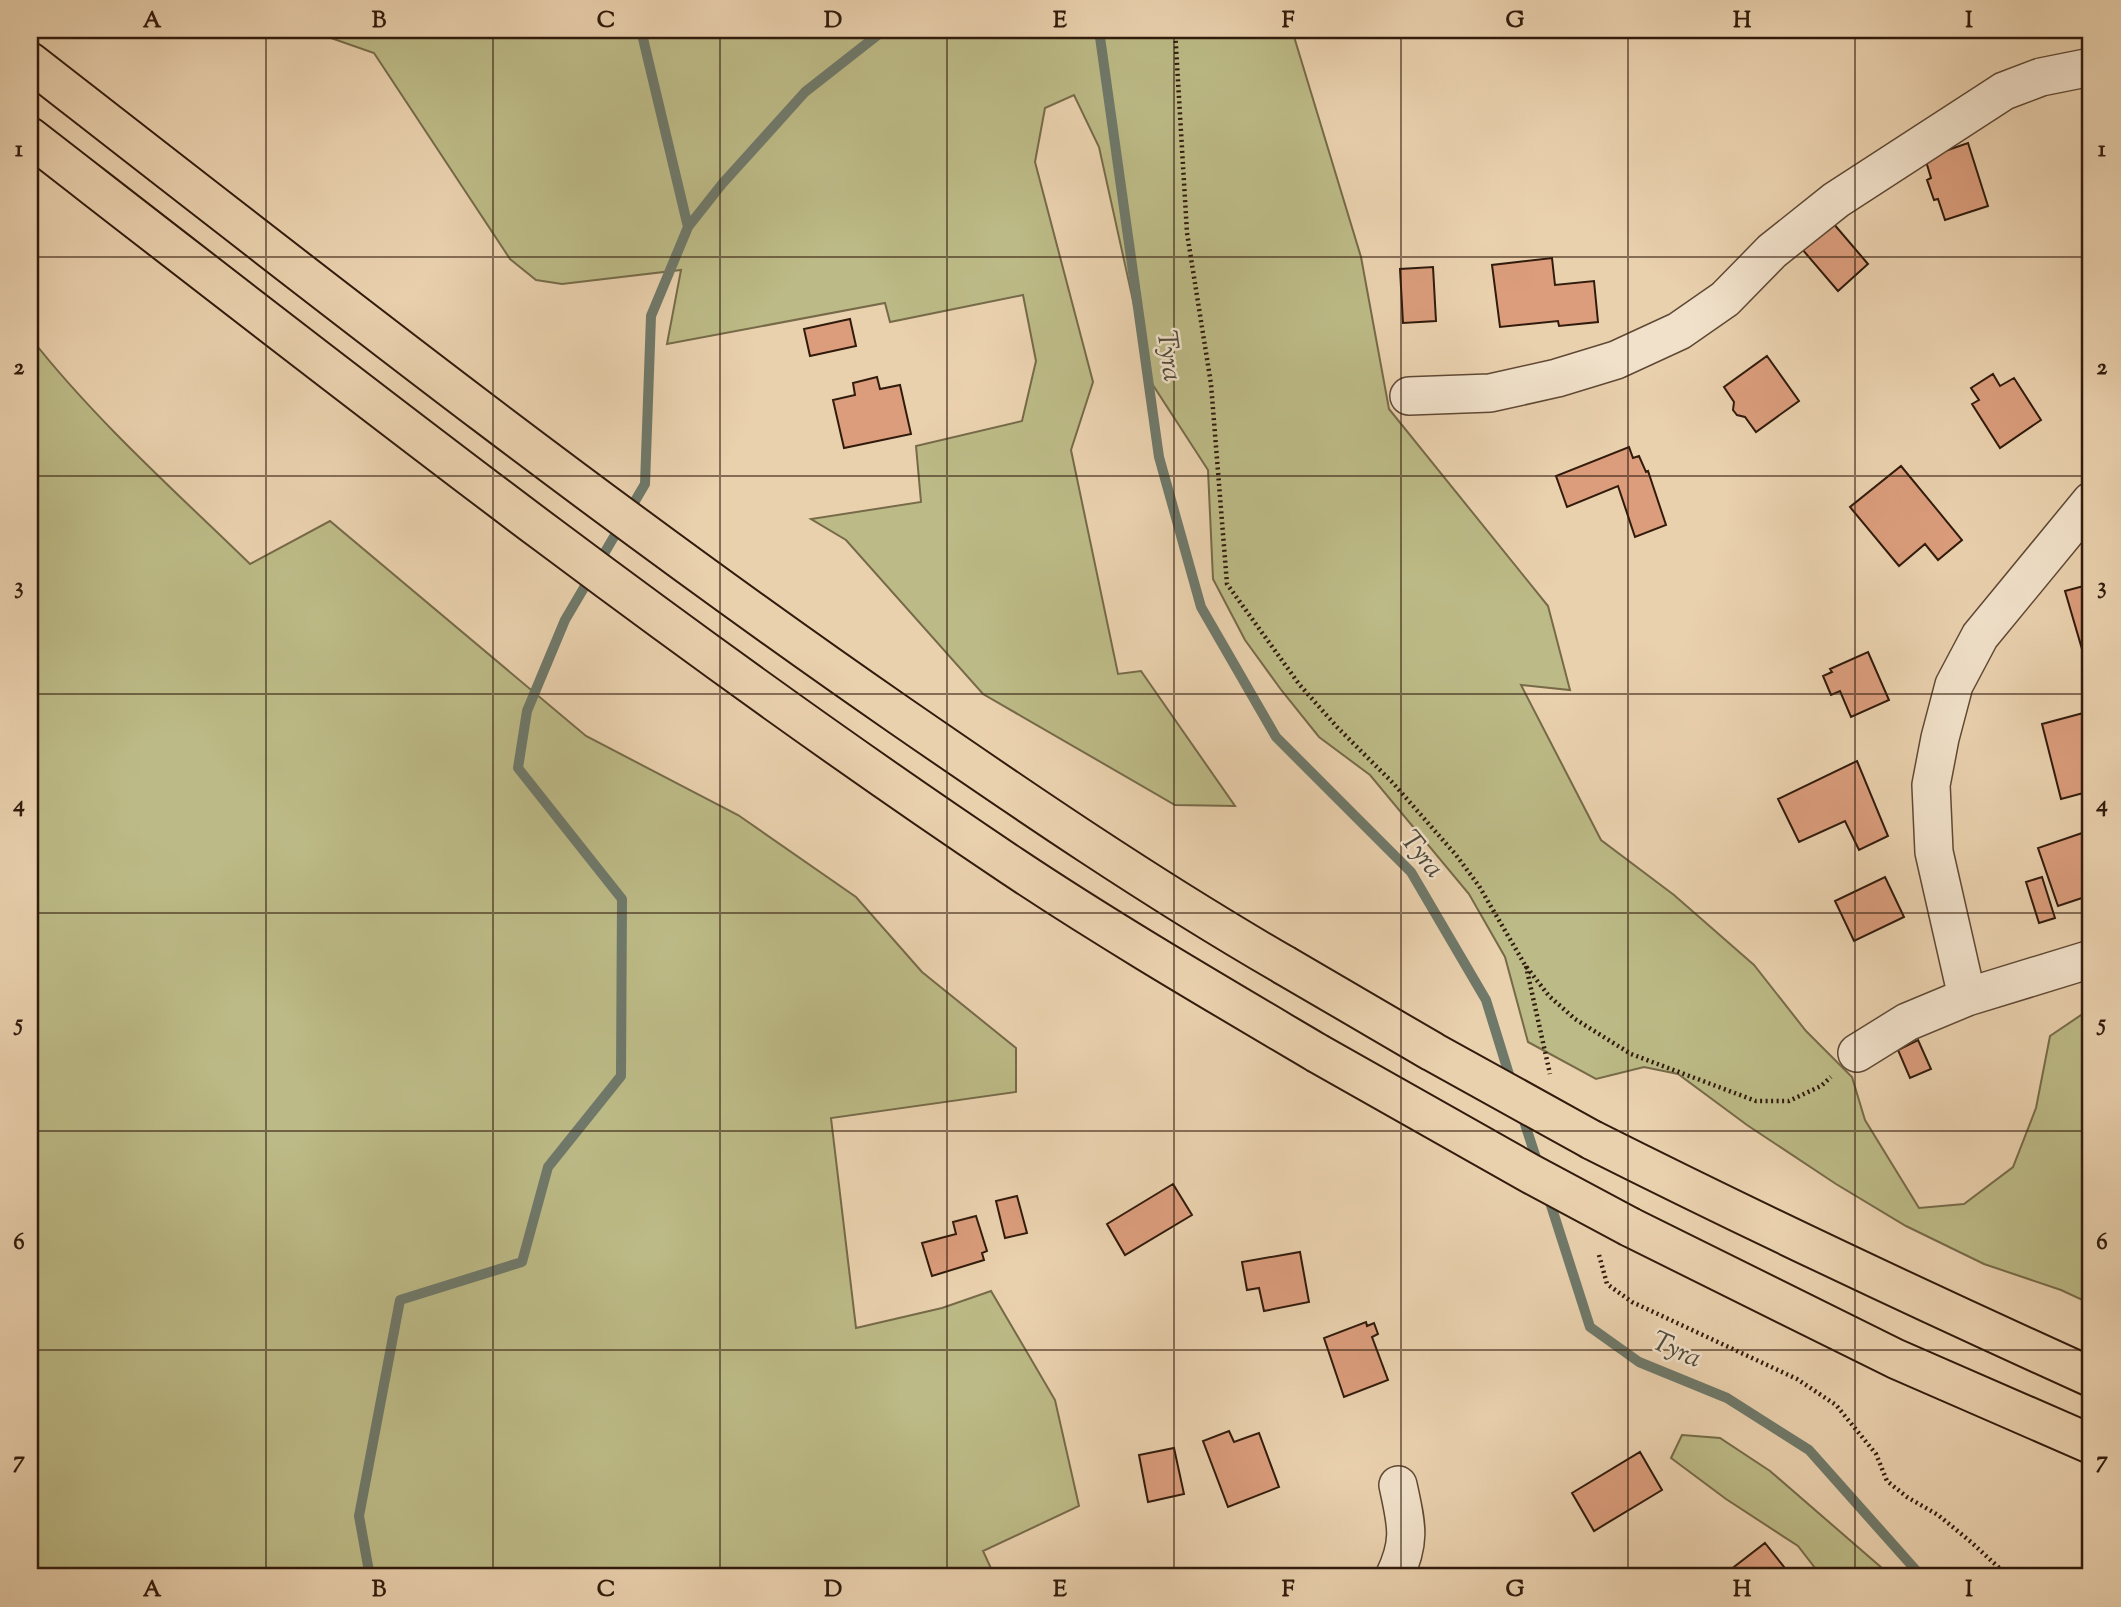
<svg xmlns="http://www.w3.org/2000/svg" width="2121" height="1607" font-family="'Sorts Mill Goudy',serif">
<style>
.green{fill:#bcba86;stroke:#766a49;stroke-width:2}
.lines{fill:none;stroke-linecap:round;stroke-linejoin:round}
.stream{stroke:#6f796a;stroke-width:10}
.building{fill:#db9d7c;stroke:#311b0c;stroke-width:2}
.street-casing{stroke:#5f4834;stroke-width:40}
.highway-casing{stroke:#311b0c;stroke-width:42}
.path{stroke:#311b0c;stroke-width:4.5;stroke-dasharray:2 3.5;stroke-linecap:butt}
.street{stroke:#f1e1ca;stroke-width:37}
.highway{stroke:#ead1ae;stroke-width:38}
.highway-bridge-casing{stroke:#311b0c;stroke-width:42;stroke-linecap:butt}
.highway-bridge{stroke:#ead1ae;stroke-width:38}
.grid{fill:none;stroke:#311b0c;stroke-width:2;stroke-opacity:0.55}
.labels{text-anchor:middle;dominant-baseline:central;stroke-width:5;stroke-linejoin:round;paint-order:stroke}
.water-label{font-size:28px;font-style:italic;fill:#504a3b;stroke:#f1e1ca}
.neatline{fill:none;stroke:#311b0c;stroke-width:2.5}
.grid-label{font-size:23px;text-anchor:middle;font-weight:bold;fill:#311b0c}
</style>
<rect width="100%" height="100%" fill="#ead1ae"/>
<filter id="stains"><feTurbulence type="fractalNoise" baseFrequency=".00286" numOctaves="4"/><feColorMatrix values="0 0 0 0 .2 0 0 0 0 .09 0 0 0 0 .02 0 0 0 .5 -.17"/></filter>
<radialGradient id="worn" r=".72"><stop offset=".6" stop-color="#630" stop-opacity="0"/><stop offset="1" stop-color="#630" stop-opacity=".3"/></radialGradient>
<!-- green -->
<path class="green" d="M308 30H1292L1361 257 1389 409 1548 606 1570 690 1521 685 1601 840 1674 895 1754 965 1806 1031 1852 1077 1865 1120 1919 1208 1964 1204 2013 1167 2036 1108 2050 1036 2084 1013 2091 1036V1304L2061 1290 1984 1264 1906 1226 1836 1184 1747 1125 1678 1074 1644 1067 1596 1079 1528 1042 1505 957 1469 894 1370 775 1319 737 1282 691 1245 640 1213 579 1208 470 1151 382 1099 147 1074 95 1045 108 1035 162 1093 382 1071 450 1118 674 1141 671 1235 806 1175 805 983 694 846 540 811 519 921 502 916 446 1022 421 1036 361 1023 295 890 322 885 303 667 344 681 270 562 284 536 280 510 259 374 53Z
M30 337C95 420 175 491 250 564L330 521 586 736 738 815 856 897 922 972 1016 1048V1092L831 1118 856 1328 942 1308 991 1291 1055 1400 1079 1506 983 1551 995 1577H30Z
M1682 1435 1720 1438 1770 1471 1882 1568 1956 1577H1822L1798 1546 1726 1499 1671 1458Z"/>
<g class="lines">
<!-- stream -->
<path class="stream" d="M641 30 688 227
M1099 30 1159 457 1201 607 1276 737 1411 872 1486 1000 1512 1084
M1521 1112 1539 1167
M1548 1196 1590 1327 1639 1362 1727 1398 1809 1450 1922 1577
M370 1577 359 1516 400 1300 522 1262 548 1167 621 1076 622 899 518 768 527 711 565 620 645 484 651 316 688 227 722 184 805 92 884 30"/>
</g>
<!-- building -->
<path class="building" d="M1968 143 1988 206 1945 220 1938 199 1934 200 1927 180 1931 178 1925 158Z
M1827 216 1868 264 1838 291 1796 242Z
M1552 258 1555 285 1594 281 1598 322 1559 326 1558 321 1500 327 1492 265Z
M1433 267 1436 321 1403 323 1400 269Z
M850 319 856 346 810 356 804 329Z
M1767 356 1799 401 1756 432 1745 417 1737 415 1733 410 1734 402 1724 387Z
M1993 374 2000 386 2014 378 2041 420 2000 448 1972 404 1979 400 1971 388Z
M877 377 880 389 900 385 911 434 844 448 833 400 855 395 853 383Z
M1629 447 1633 458 1639 456 1646 472 1648 471 1666 525 1635 537 1618 486 1567 507 1556 476Z
M1901 466 1962 540 1938 560 1925 544 1899 566 1850 507Z
M2091 584V647L2082 649 2065 591Z
M1868 652 1889 700 1851 717 1840 691 1831 695 1823 676 1832 672 1830 669Z
M2087 712 2091 727V791L2061 799 2042 724Z
M1857 761 1888 836 1859 850 1845 821 1799 842 1778 799Z
M2091 830V895L2058 906 2038 848Z
M1885 877 1904 917 1854 941 1835 901Z
M2042 877 2055 918 2039 923 2026 882Z
M1918 1040 1931 1069 1910 1078 1898 1050Z
M1173 1184 1192 1215 1125 1255 1107 1224Z
M1017 1196 1027 1233 1005 1238 996 1201Z
M976 1216 987 1251 982 1253 984 1260 932 1276 922 1243 956 1234 953 1222Z
M1300 1252 1309 1302 1264 1311 1259 1288 1247 1290 1242 1262Z
M1366 1322 1367 1326 1374 1323 1378 1334 1372 1337 1388 1380 1344 1397 1324 1338Z
M1229 1431 1234 1442 1259 1433 1279 1487 1228 1507 1203 1441Z
M1174 1448 1184 1494 1148 1502 1139 1455Z
M1640 1452 1662 1490 1594 1531 1572 1493Z
M1765 1543 1792 1577H1721Z"/>
<g class="lines">
<!-- street casing -->
<g class="street-casing">
<path id="street" d="M1409 396 1490 393 1557 378 1616 360 1679 331 1725 299 1772 251 1836 200 2004 91 2041 77 2091 67
M1967 997 1934 852 1931 785 1940 738 1954 685 1980 636 2091 501
M1857 1053 1907 1022 1967 997 2091 959
M1394 1577C1412 1540 1406 1523 1398 1485"/>
</g>
<!-- highway casing -->
<g class="highway-casing">
<path id="highway" d="M30 62C316 285 601 509 899 715 1025 802 1151 888 1284 965
M30 137C352 387 673 639 1012 866 1111 932 1214 992 1317 1053
M1592 1140C1757 1223 1923 1301 2091 1377
M1630 1227 1896 1359 2091 1444"/>
</g>
<!-- path -->
<path class="path" d="M1175 30 1187 233 1211 384 1227 584 1299 684 1337 727 1393 783 1456 855 1479 886 1525 965 1549 996 1575 1019 1631 1054 1756 1101H1789L1821 1086 1831 1077
M1526 966 1550 1074
M1599 1255 1607 1284 1632 1302 1797 1379 1836 1405 1876 1454 1887 1481 1907 1497 1938 1515 1971 1542 2009 1577"/>
<!-- street -->
<use href="#street" class="street"/>
<!-- highway -->
<use href="#highway" class="highway"/>
<!-- highway-bridge casing -->
<g class="highway-bridge-casing">
<path id="highway-bridge" d="M1284 965 1433 1052 1592 1140
M1317 1053 1531 1174 1630 1227"/>
</g>
<!-- highway-bridge -->
<use href="#highway-bridge" class="highway-bridge"/>
</g>
<!-- grid -->
<path class="grid" d="M266 30V1577M493 30V1577M720 30V1577M947 30V1577M1174 30V1577M1401 30V1577M1628 30V1577M1855 30V1577M30 257H2091M30 476H2091M30 694H2091M30 913H2091M30 1131H2091M30 1350H2091"/>
<g class="labels">
<!-- water labels -->
<g class="water-label">
<text transform="translate(1168 356) rotate(82)">Tyra</text>
<text transform="translate(1421 855) rotate(51)">Tyra</text>
<text transform="translate(1676 1351) rotate(24)">Tyra</text>
</g>
</g>
<!-- margin -->
<rect width="2121" height="1607" fill="none" stroke="#ead1ae" stroke-width="77"/>
<rect x="38" y="38" width="2044" height="1530" class="neatline"/>
<g class="grid-label">
<text x="152" y="27">A</text>
<text x="379" y="27">B</text>
<text x="606" y="27">C</text>
<text x="833" y="27">D</text>
<text x="1060" y="27">E</text>
<text x="1288" y="27">F</text>
<text x="1515" y="27">G</text>
<text x="1742" y="27">H</text>
<text x="1969" y="27">I</text>
<text x="19" y="156">1</text>
<text x="2102" y="156">1</text>
<text x="19" y="374">2</text>
<text x="2102" y="374">2</text>
<text x="19" y="593">3</text>
<text x="2102" y="593">3</text>
<text x="19" y="811">4</text>
<text x="2102" y="811">4</text>
<text x="19" y="1030">5</text>
<text x="2102" y="1030">5</text>
<text x="19" y="1249">6</text>
<text x="2102" y="1249">6</text>
<text x="19" y="1467">7</text>
<text x="2102" y="1467">7</text>
<text x="152" y="1596">A</text>
<text x="379" y="1596">B</text>
<text x="606" y="1596">C</text>
<text x="833" y="1596">D</text>
<text x="1060" y="1596">E</text>
<text x="1288" y="1596">F</text>
<text x="1515" y="1596">G</text>
<text x="1742" y="1596">H</text>
<text x="1969" y="1596">I</text>
</g>
<rect width="100%" height="100%" filter="url(#stains)"/>
<rect width="100%" height="100%" fill="url(#worn)"/>
</svg>
